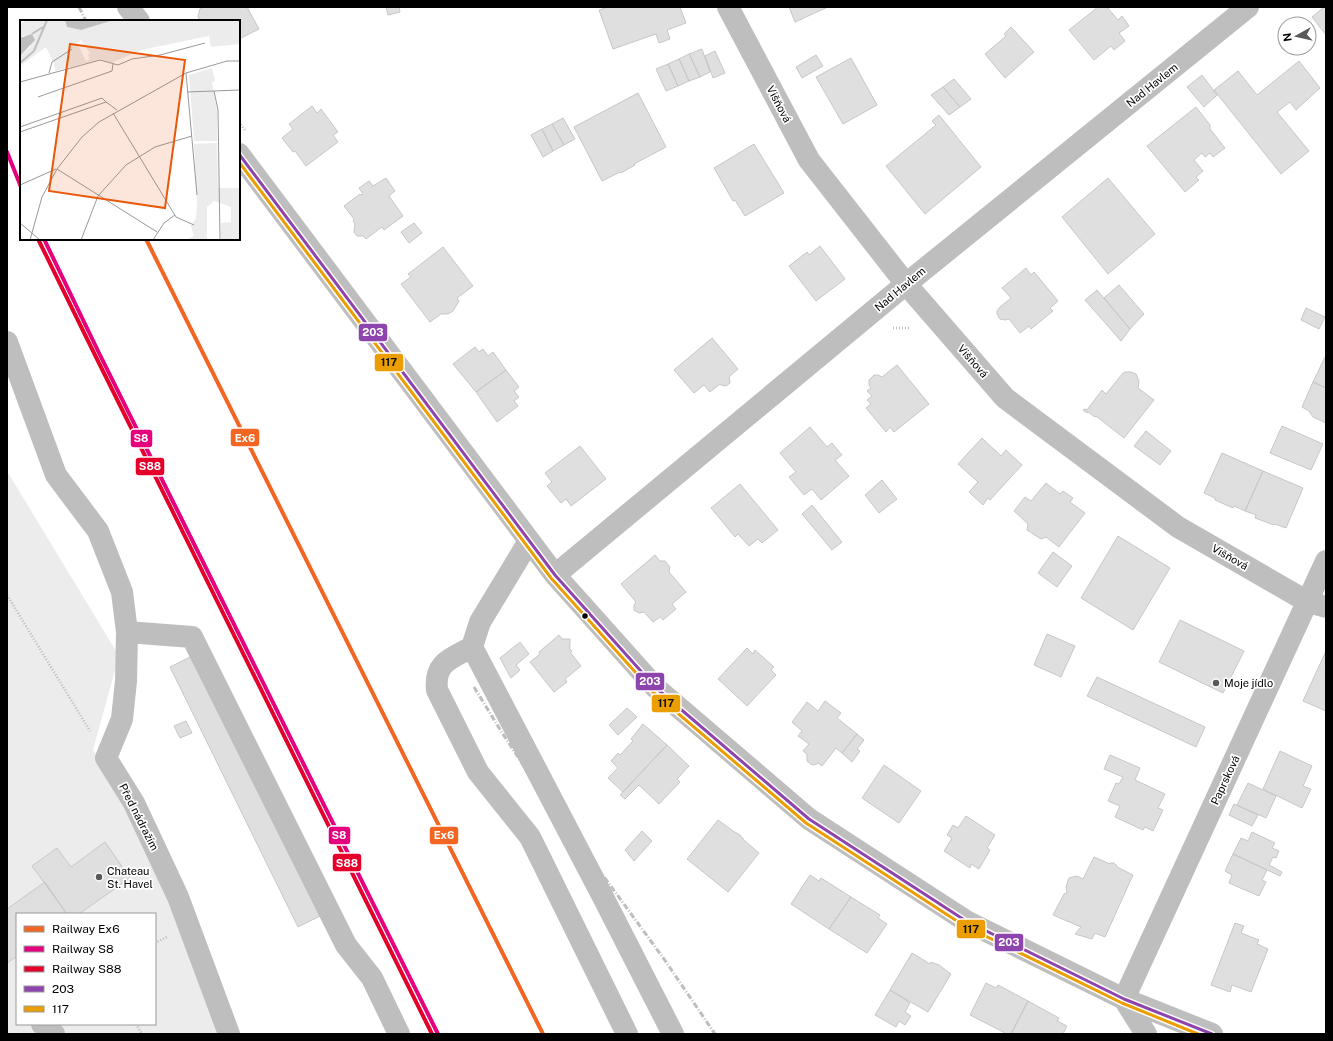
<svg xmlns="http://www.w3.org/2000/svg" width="1333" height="1041" font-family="'Public Sans',sans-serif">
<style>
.green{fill:#ececec}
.building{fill:#dfdfdf;stroke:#c7c7c7}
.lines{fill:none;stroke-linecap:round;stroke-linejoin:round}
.path{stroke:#b9b9b9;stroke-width:2.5;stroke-dasharray:1 2;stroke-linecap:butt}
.minor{stroke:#bebebe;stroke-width:22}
.rail{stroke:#bebebe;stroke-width:3;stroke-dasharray:6 2 1 2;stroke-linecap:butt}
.bus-1-casing{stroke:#fff;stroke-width:6}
.bus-2-casing{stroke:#fff;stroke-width:6}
.bus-1{stroke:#8e44ad;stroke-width:3}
.bus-2{stroke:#eb9e00;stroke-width:3}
.rail-1-casing{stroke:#fff;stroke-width:7}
.rail-2-casing{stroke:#fff;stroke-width:7}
.rail-3-casing{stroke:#fff;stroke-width:7}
.rail-1{stroke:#f26522;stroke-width:4}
.rail-2{stroke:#e5007d;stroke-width:4}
.rail-3{stroke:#e4002b;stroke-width:4}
.bus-dot{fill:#000;stroke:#fff;stroke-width:1.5}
.poi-dot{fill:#595959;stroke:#fff;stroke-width:1.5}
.labels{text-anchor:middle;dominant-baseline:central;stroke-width:3.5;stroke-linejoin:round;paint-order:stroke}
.street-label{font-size:11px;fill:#000;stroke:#fff}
.poi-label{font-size:11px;fill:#000;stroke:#fff;text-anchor:start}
.inset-river{fill:none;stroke:#bfbfbf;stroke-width:2}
.inset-road{fill:none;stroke:#999;stroke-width:1}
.view{fill:#e8590c;fill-opacity:0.15;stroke:#e8590c;stroke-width:2}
.inset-edge{fill:none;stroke:#000;stroke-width:2}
.line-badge{stroke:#fff;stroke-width:1.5}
.badge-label{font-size:11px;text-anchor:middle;font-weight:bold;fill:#fff}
.pale-badge-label{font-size:11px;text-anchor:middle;font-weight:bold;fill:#111}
</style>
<rect width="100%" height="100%" fill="#fff"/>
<!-- green -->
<path class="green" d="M7 471 119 656 93 750 135 817 220 1034H7V963L17 956V1024H155V914H79L130 878 105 842 71 867 57 848 32 866 44 883 7 909Z"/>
<!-- building -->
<path class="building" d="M204 7H247L259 29 239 39V21H200L198 16 200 9Z
M386 7H399L400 12 388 15Z
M608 7H680L686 23 667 30 670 39 659 43 656 34 613 49 599 10Z
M789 7H828L795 22Z
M1098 7H1107L1118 20 1122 16 1129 26 1119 33 1125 41 1114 50 1111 46 1094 60 1069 30Z
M1324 7H1326V35L1312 17Z
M1011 27 1034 52 1005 78 985 54 1006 36 1004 34Z
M702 49 710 72 700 77 689 54Z
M715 51 725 73 713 78 705 56Z
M689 54 700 77 689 81 679 59Z
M816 55 823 66 802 78 796 67Z
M851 58 877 105 843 124 816 77Z
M679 59 689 81 678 86 668 64Z
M1299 61 1320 88 1296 110 1290 102 1277 112 1309 151 1281 174 1214 90 1238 71 1257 95Z
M668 64 678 86 666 91 656 69Z
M1202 75 1217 95 1204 107 1187 87Z
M954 79 971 99 960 107 943 87Z
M943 87 960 107 949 115 931 95Z
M638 93 666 147 634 164 635 165 621 173 620 172 602 181 574 127Z
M312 106 317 113 321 109 338 132 333 135 338 142 306 166 295 151 293 152 282 138 293 129 289 124Z
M1196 107 1210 125V129L1225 148 1213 157 1210 153 1205 157 1202 153 1194 160 1203 171 1196 177 1199 180 1185 192 1147 146Z
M939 115 981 167 925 214 886 166 936 125 932 121Z
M563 118 575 139 564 145 552 124Z
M552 124 564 145 553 151 542 129Z
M542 129 553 151 543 157 531 135Z
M754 144 784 193 745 216 735 200 733 201 714 168Z
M386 178 395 191 389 196 403 216 384 230 382 227 366 239 363 236H357L354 232 355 224 353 221 354 219 344 206 360 194 361 195 363 194 359 188 369 181 373 186Z
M1108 178 1155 234 1108 274 1062 217Z
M414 223 422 233 409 243 401 232Z
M820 246 845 279 816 301 789 266 807 252 809 255Z
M443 247 473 286 457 298 459 301 453 311 448 314H441L430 322 401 284 411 277 408 274Z
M1026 268 1031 275 1034 272 1058 301 1050 308 1053 311 1031 329 1029 326 1020 333 1009 319 1005 320 1000 319 997 314V311L1000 307 1011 298 1002 288Z
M1119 285 1144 314 1130 329 1104 298Z
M1097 290 1130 329 1121 341 1085 300Z
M1306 308 1325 317 1319 329 1301 320Z
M712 338 738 369 729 377 730 383 726 386 721 385 720 384 710 392 704 385 694 393 674 370Z
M475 347 479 352 483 349 488 356 493 352 506 370 476 392 453 364Z
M1325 357 1326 358V388L1313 382Z
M897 365 929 404 894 432 890 427 886 432 866 408 871 404 867 400 872 396 867 391 871 388 869 385V380L874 375H878L882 377Z
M506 370 519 387 514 391 519 397 514 401 518 406 497 422 476 392Z
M1126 372H1131L1136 374 1139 381 1138 388 1154 400 1124 438 1096 416 1095 417 1088 412 1087 413 1083 410 1085 409 1087 410 1102 390 1106 394 1123 373Z
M1313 382 1326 388V423L1313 417 1309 411 1302 407Z
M1282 426 1323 444 1311 470 1270 453Z
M810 427 827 447 832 443 842 455 835 460 849 476 821 500 812 489 804 495 789 477 796 472 780 453Z
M1146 431 1171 451 1160 465 1134 446Z
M982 438 1001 456 1006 450 1022 465 990 500 988 498 983 505 969 492 978 482 958 464Z
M580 446 606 479 571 506 566 499 561 503 547 486 552 482 545 473Z
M1222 453 1263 471 1245 511 1234 506 1233 508 1215 500V498L1204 493Z
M1263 471 1303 488 1286 528 1275 524 1274 525 1255 518 1256 515 1245 511Z
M882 480 897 499 879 513 865 495Z
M1046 483 1060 494 1063 491 1073 498 1070 502 1085 513 1059 547 1046 537 1041 539 1027 530 1028 524 1014 511 1025 497 1031 501Z
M740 484 778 530 762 543 758 539 749 546 738 534 735 537 711 508Z
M812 505 842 542 832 550 802 514Z
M1118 536 1170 568 1133 630 1081 598Z
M1053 552 1072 566 1057 587 1038 573Z
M655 555 660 561H665L670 567 669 572 686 592 672 604 676 609 663 620 660 617 653 622 644 612 639 613 634 610V605L636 602 621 584Z
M1180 620 1244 651 1223 693 1159 662Z
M1047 634 1075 646 1061 677 1034 665Z
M559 635 562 639H570V647L569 648 572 651 570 652 581 666 565 679 567 682 554 692 530 662 540 654 539 652Z
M520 642 529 654 516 665 520 670 511 678 500 658Z
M747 648 753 654 755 650 774 667 771 670 776 675 747 706 718 679Z
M1326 651V711L1303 701Z
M192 656 320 916 298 927 170 667Z
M1097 677 1205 727 1196 747 1087 696Z
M825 701 841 713 837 718 857 734 842 753 836 748 822 766 818 763 817 764 812 765 807 761V754L803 751 809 744 798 736 802 731 792 722 807 702 818 711Z
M627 708 637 717 618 735 609 725Z
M186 721 192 733 180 738 174 726Z
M643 724 667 745 623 792 608 778 618 768 611 761 618 753 620 755 633 741 631 739Z
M857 734 864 740 857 749 860 751 852 762 842 753Z
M667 745 689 766 677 779 680 782 659 804 639 785 625 799 620 795Z
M1280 751 1312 766 1303 786 1311 789 1302 808 1263 789Z
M1110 755 1140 768 1135 780 1165 794 1158 808 1163 810 1153 831 1145 827 1143 830 1115 817 1120 806 1108 801 1116 783 1119 784 1123 777 1104 769Z
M884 765 921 791 899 823 862 798Z
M1248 783 1276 796 1266 818 1237 805Z
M1234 804 1258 815 1252 826 1229 815Z
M966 816 995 835 987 848 990 850 979 869 971 864 970 868 944 851 952 838 947 835 953 825 958 828Z
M718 820 733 831 740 835 745 841 759 853 728 892 687 859Z
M642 831 652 841 634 861 625 850Z
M1252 832 1275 843 1272 848 1279 851 1276 858 1273 857 1269 865 1282 872 1280 876 1233 854 1241 838 1248 841Z
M105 842 130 878 79 914H67L32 866 57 848 71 867Z
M1233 854 1267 870 1262 880 1266 882 1259 896 1229 883 1232 875 1225 871Z
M1094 857 1110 864V863H1114L1117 866V867L1133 875 1105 937 1095 933 1092 939 1075 934 1081 927 1053 915 1064 894 1067 893 1066 887 1069 878 1077 876 1083 879Z
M810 875 819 881 821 878 851 897 829 929 791 904Z
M45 882 67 914H17V956L7 963V909Z
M851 897 880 915 878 918 887 924 867 953 829 929Z
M1235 923 1244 926 1241 933 1259 940 1257 944 1268 949 1251 992 1232 985 1230 992 1211 985Z
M912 953 930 964 931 962 939 965 951 974 928 1012 890 990Z
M986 983 996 988 998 985 1028 1001 1011 1034H1007L970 1015Z
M890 990 910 1003 905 1012 911 1016 905 1025 899 1021 896 1027 875 1015Z
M1028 1001 1059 1018 1057 1021 1067 1026 1063 1034H1011Z"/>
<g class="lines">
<!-- path -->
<path class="path" d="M239 122 245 130
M893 328H910
M7 595 90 731
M155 943 167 937
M136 1024 142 1034"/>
<!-- minor -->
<path class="minor" d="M128 7 139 21
M728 7 809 160 906 284 1005 398 1178 527 1308 602 1326 607
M239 154 555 575 656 688 809 819 966 921 1124 999 1212 1034
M7 342 56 475 98 531 122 592 127 632 126 681 122 719 106 758 134 803 178 897 229 1034
M529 541 480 622 472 647 603 897 673 1034
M555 575 906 284 1248 7
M127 632 192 637 346 945 372 978 399 1034
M472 647C451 659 434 662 437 690L478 772 530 837 627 1034
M1124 999 1326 561
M1124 999 1146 1034
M42 1024 54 1034"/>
<!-- rail -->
<path class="rail" d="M79 7 86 21
M474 687 501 731 529 774 664 959 715 1034"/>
<!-- bus-1 casing -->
<g class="bus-1-casing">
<path id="bus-1" d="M239 154 555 575 656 688 809 819 966 921 1124 999 1212 1034"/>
</g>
<!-- bus-2 casing -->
<g class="bus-2-casing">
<path id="bus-2" d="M239 162 551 578 653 692 806 823 963 925 1122 1003 1198 1034"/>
</g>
<!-- bus-1 -->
<use href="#bus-1" class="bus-1"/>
<!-- bus-2 -->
<use href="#bus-2" class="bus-2"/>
<!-- rail-1 casing -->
<g class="rail-1-casing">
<path id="rail-1" d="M146 239 543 1034"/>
</g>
<!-- rail-2 casing -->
<g class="rail-2-casing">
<path id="rail-2" d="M7 152 21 187
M44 239 99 353 438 1034"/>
</g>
<!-- rail-3 casing -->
<g class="rail-3-casing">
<path id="rail-3" d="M39 241 95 355 432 1034"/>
</g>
<!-- rail-1 -->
<use href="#rail-1" class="rail-1"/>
<!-- rail-2 -->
<use href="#rail-2" class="rail-2"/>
<!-- rail-3 -->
<use href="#rail-3" class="rail-3"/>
</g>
<!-- markers -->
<circle class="bus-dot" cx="585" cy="616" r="3.5"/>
<g class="poi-dot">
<circle cx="1216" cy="683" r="4"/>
<circle cx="99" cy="877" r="4"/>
</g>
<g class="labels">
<!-- street labels -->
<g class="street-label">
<text transform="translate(1152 85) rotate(-39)">Nad Havlem</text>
<text transform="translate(779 104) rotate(62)">Višňová</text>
<text transform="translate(900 289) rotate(-40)">Nad Havlem</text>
<text transform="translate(973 361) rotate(49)">Višňová</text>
<text transform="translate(1230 557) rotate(30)">Višňová</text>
<text transform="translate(1225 780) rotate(-65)">Paprsková</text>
<text transform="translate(139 817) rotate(63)">Před nádražím</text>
</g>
<!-- poi labels -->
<g class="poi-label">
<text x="1224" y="683">Moje jídlo</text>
<text x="107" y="871">Chateau<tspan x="107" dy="13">St. Havel</tspan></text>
</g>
</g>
<!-- overview -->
<g transform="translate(20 20)">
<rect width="220" height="220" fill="#fff"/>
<path d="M7 0H45L47 7 61 10 94 0H220V24L191 27 189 16 121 30 91 43 81 39 35 51 34 44 26 27 0 46V36L11 26 5 15 0 18V4ZM61 20 70 33 68 35 70 39 66 41 57 23ZM192 48 195 61 192 62 197 90V121H174L169 55ZM197 123 198 168H220V219H201V203L211 202V187L194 181 187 187V220H165L174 216 171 206 176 198 177 182 174 124Z" fill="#ececec" fill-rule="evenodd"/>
<path d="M45 0H94L61 10 47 7ZM12 14 15 20 0 36V18Z" fill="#bfbfbf"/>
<path class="inset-river" d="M12 14 23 7M0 43 14 31 27 0"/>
<path class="inset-road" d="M29 53 32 42 52 29M166 53 177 175M0 62 80 40 98 45 112 39 140 35 185 23M194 71 198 90 200 220M167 72 220 70M18 77 92 51 93 44M93 93 156 197 174 205M0 107 82 78 86 82M0 112 86 82 97 90M37 149 137 212M0 165 36 149M0 203 20 220M10 220 22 177 37 149 62 117 79 102 166 53 207 41H220M61 220 78 176 106 145 135 127 172 116M133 220 144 203 155 195"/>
<path class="view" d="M50 24 165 40 145 188 29 171Z"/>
<rect width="220" height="220" class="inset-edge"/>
</g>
<g class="line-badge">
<rect x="358" y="323" width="30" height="19" rx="4" fill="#8e44ad"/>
<rect x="374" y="353" width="30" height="19" rx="4" fill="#eb9e00"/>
<rect x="230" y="428" width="30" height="19" rx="4" fill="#f26522"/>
<rect x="130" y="429" width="23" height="19" rx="4" fill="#e5007d"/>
<rect x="135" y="457" width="30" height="19" rx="4" fill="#e4002b"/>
<rect x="635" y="672" width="30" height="19" rx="4" fill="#8e44ad"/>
<rect x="651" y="694" width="30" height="19" rx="4" fill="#eb9e00"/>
<rect x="429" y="826" width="30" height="19" rx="4" fill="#f26522"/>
<rect x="328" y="826" width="23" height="19" rx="4" fill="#e5007d"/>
<rect x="332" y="853" width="30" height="19" rx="4" fill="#e4002b"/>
<rect x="956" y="919" width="30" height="20" rx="4" fill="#eb9e00"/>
<rect x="994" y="933" width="30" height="19" rx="4" fill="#8e44ad"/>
</g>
<g class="badge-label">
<text x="373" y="336">203</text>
<text x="245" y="442">Ex6</text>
<text x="141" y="442">S8</text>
<text x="150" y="470">S88</text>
<text x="650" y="685">203</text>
<text x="444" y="839">Ex6</text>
<text x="339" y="839">S8</text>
<text x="347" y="867">S88</text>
<text x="1009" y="946">203</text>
</g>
<g class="pale-badge-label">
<text x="389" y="366">117</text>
<text x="666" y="707">117</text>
<text x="971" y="933">117</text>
</g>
<!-- border -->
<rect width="1333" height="1041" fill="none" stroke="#000000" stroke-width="16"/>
<!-- legend -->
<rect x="16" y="913" width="140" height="112" fill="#ffffff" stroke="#999999"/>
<rect x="24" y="926" width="20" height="6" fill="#f26522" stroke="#999999"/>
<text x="52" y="933" font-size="12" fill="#000000">Railway Ex6</text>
<rect x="24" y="946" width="20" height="6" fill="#e5007d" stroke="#999999"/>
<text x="52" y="953" font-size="12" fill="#000000">Railway S8</text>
<rect x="24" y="966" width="20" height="6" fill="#e4002b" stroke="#999999"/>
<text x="52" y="973" font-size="12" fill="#000000">Railway S88</text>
<rect x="24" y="986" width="20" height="6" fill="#8e44ad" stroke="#999999"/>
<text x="52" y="993" font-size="12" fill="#000000">203</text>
<rect x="24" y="1006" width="20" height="6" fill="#eb9e00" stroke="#999999"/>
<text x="52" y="1013" font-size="12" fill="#000000">117</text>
<!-- north arrow -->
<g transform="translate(1297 36) rotate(262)"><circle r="19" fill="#ffffff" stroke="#999999"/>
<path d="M0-3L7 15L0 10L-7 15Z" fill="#595959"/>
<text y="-6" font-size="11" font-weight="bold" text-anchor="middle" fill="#000000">N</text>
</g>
</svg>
